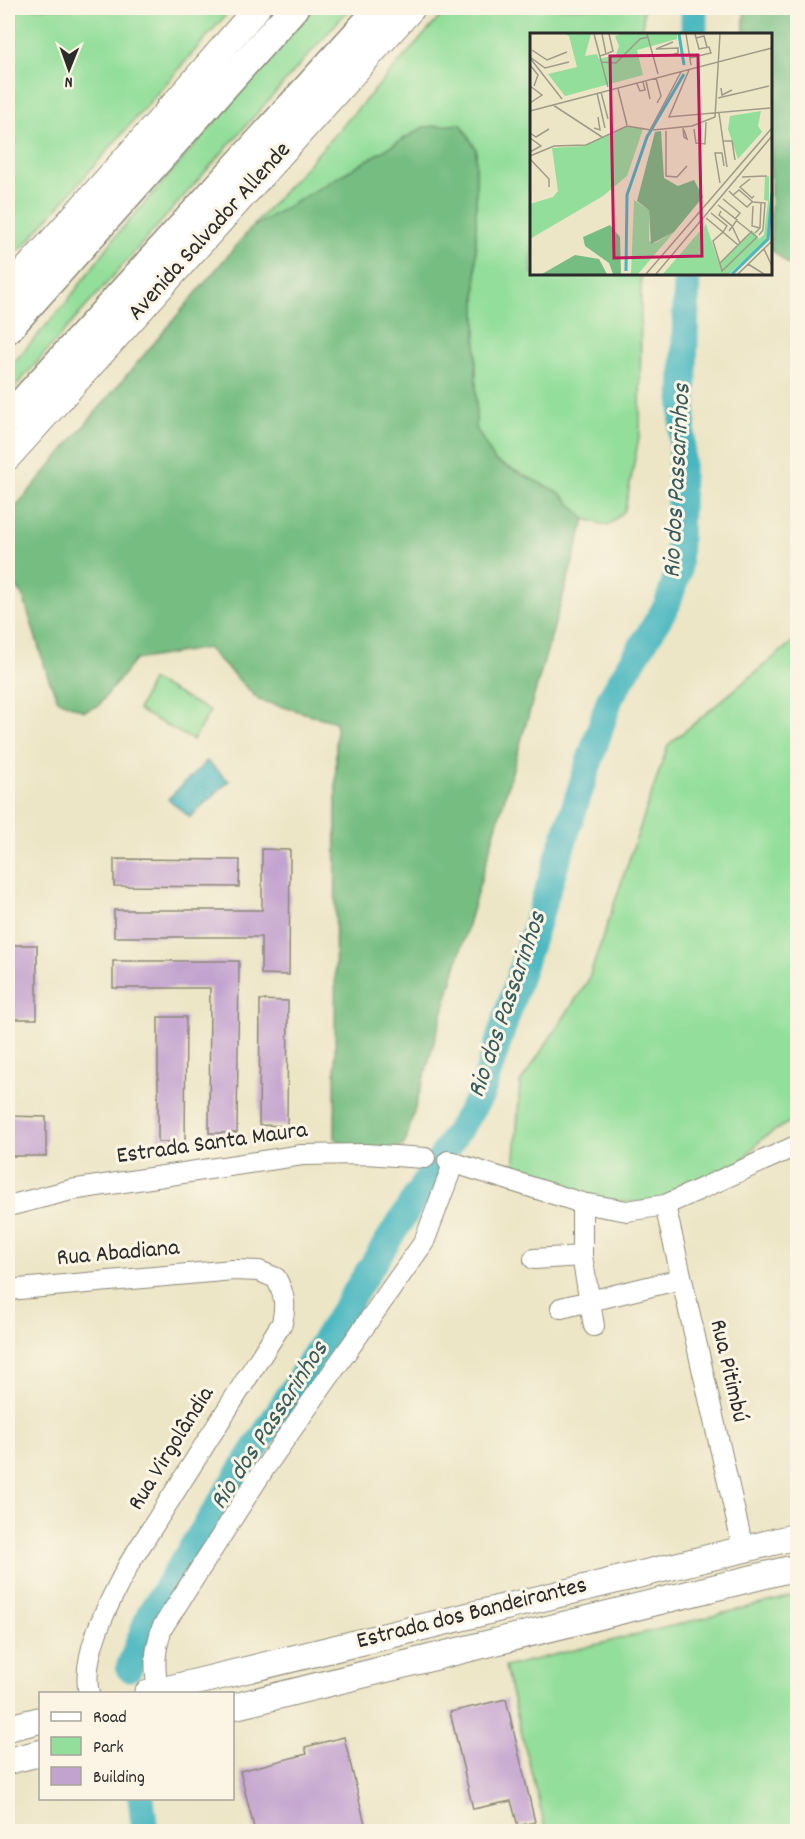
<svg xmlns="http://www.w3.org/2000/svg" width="805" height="1839" font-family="Dekko,sans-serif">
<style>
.green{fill:#93de9a;stroke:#5f8462;stroke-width:1.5}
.forest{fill:#76bd82;stroke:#507456;stroke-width:1.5}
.water{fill:#48b7c0;stroke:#3a7176;stroke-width:1.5}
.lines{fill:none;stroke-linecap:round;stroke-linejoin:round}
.river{stroke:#48b7c0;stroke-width:27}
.building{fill:#c2a3cf}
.minor-casing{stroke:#8c8878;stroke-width:22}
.major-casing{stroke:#8c8878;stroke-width:28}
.highway-casing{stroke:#8c8878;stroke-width:31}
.minor{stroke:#fff;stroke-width:20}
.major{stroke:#fff;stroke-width:26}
.highway{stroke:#fff;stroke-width:28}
.labels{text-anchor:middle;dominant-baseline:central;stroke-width:6;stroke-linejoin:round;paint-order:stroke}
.street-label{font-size:24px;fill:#2b2b2b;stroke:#fcf5e5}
.water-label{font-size:26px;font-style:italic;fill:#355c5f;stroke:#fcf5e5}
.inset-river{fill:none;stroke:#48b7c0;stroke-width:3}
.inset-road{fill:none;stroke:#9f9b88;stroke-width:1.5}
.view{fill:#c2185b;fill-opacity:0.15;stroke:#c2185b;stroke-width:3}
.inset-edge{fill:none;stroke:#2b2b2b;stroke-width:3}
</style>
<rect width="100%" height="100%" fill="#fcf5e5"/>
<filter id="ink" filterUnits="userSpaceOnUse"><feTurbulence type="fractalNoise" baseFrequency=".0167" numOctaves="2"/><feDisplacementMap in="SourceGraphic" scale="12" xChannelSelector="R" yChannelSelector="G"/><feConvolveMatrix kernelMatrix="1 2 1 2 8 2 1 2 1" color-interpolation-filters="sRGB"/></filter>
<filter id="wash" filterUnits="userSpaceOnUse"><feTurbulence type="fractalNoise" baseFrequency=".008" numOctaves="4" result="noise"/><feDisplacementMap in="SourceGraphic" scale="24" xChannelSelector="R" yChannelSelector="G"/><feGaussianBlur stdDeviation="1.35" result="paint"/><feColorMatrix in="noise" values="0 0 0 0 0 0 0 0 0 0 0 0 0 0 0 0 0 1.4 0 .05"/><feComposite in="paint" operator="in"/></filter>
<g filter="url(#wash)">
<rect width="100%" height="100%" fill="#ece5c6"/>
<!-- green -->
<path class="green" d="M8 8H232L23 247 8 258Z
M314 8H350L8 395V369L66 303 116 236Z
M448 8H643V34H532V273H641L640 432 625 510 608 526 585 519 560 493 495 461 476 428V149L424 127 251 228Z
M797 638V1127L791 1121 764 1137 725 1178 665 1205 585 1198 514 1174 520 1083 588 981 668 745Z
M152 680 210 711 193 740 138 710Z
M797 1595V1828L781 1832 546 1831 505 1667Z"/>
<!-- forest -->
<path class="forest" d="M744 8H797V272L771 249 770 34H744Z
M461 124 476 149V428L495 461 560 493 585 519 405 1143 395 1152 351 1150 335 1138 336 722 259 700 207 648 135 660 98 706 84 711 58 700 48 677 23 596 8 575V516L251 228 424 127Z"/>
<!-- water -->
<path class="water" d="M207 761 229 781 190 817 168 799Z"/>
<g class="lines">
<!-- river -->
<path class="river" d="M694 34V8
M129 1668 150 1613 481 1095 610 698 667 605 678 572 687 273
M141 1798 145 1832"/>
</g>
<g id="blocks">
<!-- building -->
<path class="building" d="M262 849 290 850 289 975 261 974V937H114V910H262Z
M114 859 240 860 239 887 114 886Z
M8 945H37V1019H8Z
M113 961H239L237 1133H209L210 988H113Z
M260 1000 288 1001 287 1126 259 1125Z
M158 1017H186L185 1142H158Z
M8 1116 46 1117V1156H8Z
M506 1699 535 1822 518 1826 511 1801 473 1809 450 1712Z
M344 1737 367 1832H255L240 1771 307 1754 305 1747Z"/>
</g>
</g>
<g filter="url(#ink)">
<use href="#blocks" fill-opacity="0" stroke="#8c8878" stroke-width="1.5"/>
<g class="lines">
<!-- minor casing -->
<g class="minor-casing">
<path id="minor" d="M448 1161 582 1203 627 1211 665 1205 798 1145
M665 1205 743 1548
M8 1206 71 1190 302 1155 365 1154 425 1158
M582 1256V1203
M534 1259 582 1256 594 1326
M8 1290 233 1270 259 1271 276 1278C285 1295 286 1305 282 1323L129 1564C111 1599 80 1653 89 1694
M561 1308 681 1279
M158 1691C154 1666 154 1653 162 1628L264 1469 424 1242 454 1162"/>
</g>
<!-- major casing -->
<g class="major-casing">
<path id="major" d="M8 290 170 109 257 8
M8 457 412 8
M147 1694 798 1536
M232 1707 798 1567
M8 1728 40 1720
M8 1761 40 1753"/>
</g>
<!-- highway casing -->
<g class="highway-casing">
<path id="highway" d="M170 109C188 104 196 95 208 82
M259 177 264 161 282 136
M8 329 294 8
M8 418 380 8"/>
</g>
<!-- minor -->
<use href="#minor" class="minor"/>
<!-- major -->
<use href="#major" class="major"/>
<!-- highway -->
<use href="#highway" class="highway"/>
</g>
</g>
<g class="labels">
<!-- street labels -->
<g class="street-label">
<text transform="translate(210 232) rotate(-48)">Avenida Salvador Allende</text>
<text transform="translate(212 1144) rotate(-8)">Estrada Santa Maura</text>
<text transform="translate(118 1254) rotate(-5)">Rua Abadiana</text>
<text transform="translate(728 1371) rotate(77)">Rua Pitimbú</text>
<text transform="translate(172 1449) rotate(-58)">Rua Virgolândia</text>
<text transform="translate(472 1614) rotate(-14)">Estrada dos Bandeirantes</text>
</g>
<!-- water labels -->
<g class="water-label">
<text transform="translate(678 481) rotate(-87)">Rio dos Passarinhos</text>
<text transform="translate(508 1005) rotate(-71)">Rio dos Passarinhos</text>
<text transform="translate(270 1426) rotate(-57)">Rio dos Passarinhos</text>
</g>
</g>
<!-- overview -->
<g transform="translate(530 33)">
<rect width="242" height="242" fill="#ece5c6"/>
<path d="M35 1H61L55 23 67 21 69 26 86 22 89 13 85 3 91 1H147V6L107 17 113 42 35 63 18 41 47 34 39 3ZM231 78 228 93 232 99 208 126 198 96 200 83ZM97 93 113 96 97 143 73 163 0 206V171L23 164 28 158 22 115 53 113ZM239 143V200L235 208 199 241H133L176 191 192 240 190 230 223 198 229 206 234 202 238 168 234 167 235 144ZM104 167 119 177V208L125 210 144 199 108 241H101Z" fill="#93de9a"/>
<path d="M131 98 134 145 148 153 164 147 173 164 144 199 121 211 119 177 107 168 125 99ZM80 192 90 204 91 241H83L79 230 55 213 53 204ZM45 222 69 226 77 241H12Z" fill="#76bd82"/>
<path class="inset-river" d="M149 1 154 32M96 238 97 162 117 104 154 41M202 241 238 206 242 160"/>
<path class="inset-road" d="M64 1 78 54M117 1 128 41M156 1 161 32M166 5 174 3 177 14M2 17 17 27 37 19M76 21 83 18 79 1M142 22 148 20V15L126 16 143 9M70 23 76 21 72 1M0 24 15 35 39 29M0 25 32 66M160 25 181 20 179 14 169 16 165 1M71 29 86 30 110 6 118 4M0 32 8 42 4 53M159 37 139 84 240 75M126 45 131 63 127 70M116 48 120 66M107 51 110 58 115 57 113 49M0 53 12 62 0 70M191 55 192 62 202 57M88 56 97 92M71 59 78 86M67 60 75 95M188 65 239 53M23 72 72 104M0 78 242 15M189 80 193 108M64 95 70 97 68 84M153 95 154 104 157 106 154 97M164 96 166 110 175 111 176 89M120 97 151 39M123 97 162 93 185 84 190 1M136 98V143L147 144 157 133M0 100 6 104 19 96M0 105 11 113 0 119M0 123 24 113 56 112 97 93 121 97M0 126 19 146V154M197 134 193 108H202L205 127M212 144 237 143M220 146 210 154 222 165 224 163M190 150 185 120H192L194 133M199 158 203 162 209 157 223 169 235 170 233 197 229 202M203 162 217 174 222 169M193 166 210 180 205 186M188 172 207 187 199 198M223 173 222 193 230 195M191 178 189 182 202 193 210 210M181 180 197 193 193 199 208 212M176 185 193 199 183 208 192 238 227 204 207 188M225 200 230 195 231 170M234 216 242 233M190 230 222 198M218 231 234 241M116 241 242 95M126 241 242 103M208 241 242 208"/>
<path class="view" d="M168 22 172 223 84 225 80 23Z"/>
<rect width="242" height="242" class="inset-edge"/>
</g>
<!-- margin -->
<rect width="805" height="1839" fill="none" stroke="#fcf5e5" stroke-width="30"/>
<!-- legend -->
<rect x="39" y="1692" width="195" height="108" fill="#fcf5e5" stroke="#a8a49b" stroke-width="1.5"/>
<rect x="51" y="1712" width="30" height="9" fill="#ffffff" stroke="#a8a49b" stroke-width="1.5"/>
<text x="93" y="1722" font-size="18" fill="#2b2b2b">Road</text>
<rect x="51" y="1737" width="30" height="18" fill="#93de9a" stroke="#a8a49b" stroke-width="1.5"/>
<text x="93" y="1752" font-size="18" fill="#2b2b2b">Park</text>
<rect x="51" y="1767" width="30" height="18" fill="#c2a3cf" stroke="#a8a49b" stroke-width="1.5"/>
<text x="93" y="1782" font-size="18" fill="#2b2b2b">Building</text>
<!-- north arrow -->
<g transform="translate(69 69) rotate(181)" stroke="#fcf5e5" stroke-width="4.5" paint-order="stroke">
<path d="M0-4.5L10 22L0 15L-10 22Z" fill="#2b2b2b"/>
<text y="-9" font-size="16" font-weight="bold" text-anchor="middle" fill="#2b2b2b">N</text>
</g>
</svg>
